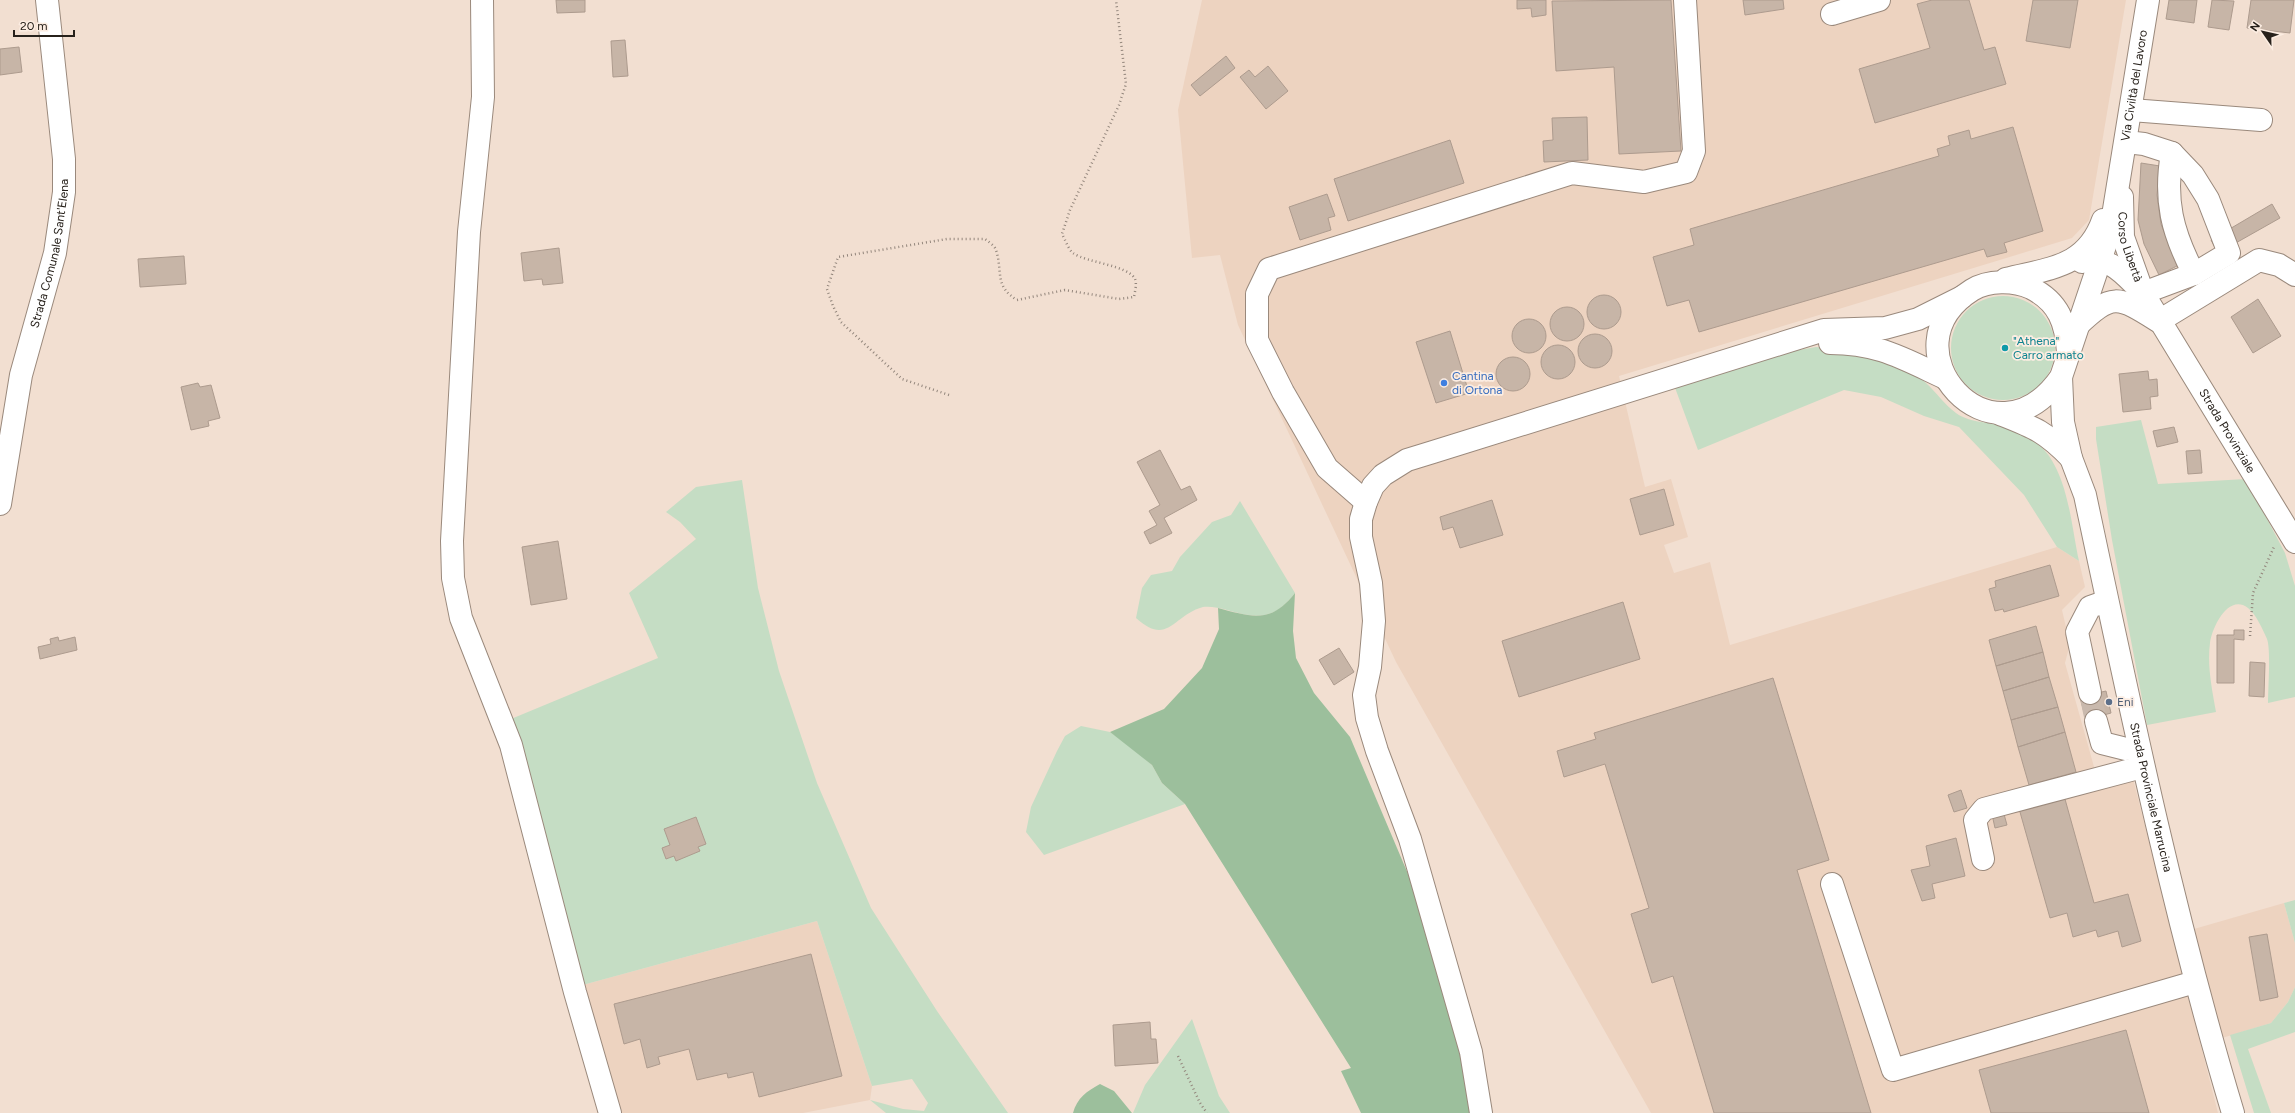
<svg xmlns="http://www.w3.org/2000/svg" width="2295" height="1113" font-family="Figtree,sans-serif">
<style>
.built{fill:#edd3c0}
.green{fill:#c5ddc4}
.forest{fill:#9cbf9c}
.building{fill:#c7b5a7;stroke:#ad9b8e}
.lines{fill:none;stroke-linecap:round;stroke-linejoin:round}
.minor-tunnel{stroke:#c9b9ad;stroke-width:22;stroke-dasharray:22 11;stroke-linecap:butt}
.minor-casing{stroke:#9a897c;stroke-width:24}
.major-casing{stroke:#9a897c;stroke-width:24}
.path{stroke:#93867c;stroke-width:2.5;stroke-dasharray:1 3;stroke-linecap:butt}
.minor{stroke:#fff;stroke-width:22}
.major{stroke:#fff;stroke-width:22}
.culture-dot{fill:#0f9aa8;stroke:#fcede2;stroke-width:1.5}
.shop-dot{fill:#3f7fe0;stroke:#fcede2;stroke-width:1.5}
.service-dot{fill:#5c6f8a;stroke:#fcede2;stroke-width:1.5}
.labels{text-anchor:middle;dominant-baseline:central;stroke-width:3.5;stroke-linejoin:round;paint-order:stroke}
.street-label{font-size:12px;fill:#27211b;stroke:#fcede2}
.culture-label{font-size:12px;fill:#0d838f;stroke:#fcede2;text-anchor:start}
.shop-label{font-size:12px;fill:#366cbe;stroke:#fcede2;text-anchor:start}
.service-label{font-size:12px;fill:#4e5e75;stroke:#fcede2;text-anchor:start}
</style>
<rect width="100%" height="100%" fill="#f2dfd1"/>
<!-- built -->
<path class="built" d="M1202 0H2126L2089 220 2072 238 1619 376 1645 487 1671 479 1688 537 1664 545 1674 573 1710 562 1730 645 2057 547 2079 561 2085 587 2062 610 2070 644 2065 663 2096 774 2129 763 2218 1113H1651L1396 662 1238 325 1220 255 1192 258 1178 110Z
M2284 903 2295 943V987L2288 1002 2271 1023 2222 1038 2194 929Z
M817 921 872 1086 870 1100 803 1113H615L579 986Z"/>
<!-- green -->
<path class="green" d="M1951 348a52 52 0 1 1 104 0a52 52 0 1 1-104 0Z
M1816 347C1832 349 1849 348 1865 351 1881 354 1914 372 1926 383 1937 393 1944 404 1956 413 1971 424 1991 421 2008 428 2014 431 2021 433 2027 436 2068 458 2070 521 2079 561L2057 547 2024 495 1959 427 1924 416 1881 397 1844 390 1698 450 1674 385 1777 354Z
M2141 420 2158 484 2246 479 2285 553 2295 586V697L2268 703C2268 690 2271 649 2267 639 2263 630 2256 614 2248 608 2228 593 2212 628 2210 643 2207 666 2212 689 2216 712L2147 725 2112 540 2096 439V427Z
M742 480 758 588 779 671 817 783 871 908 937 1011 1008 1113H886L870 1100 903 1109 924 1111 928 1103 912 1079 872 1086 817 921 579 986 504 722 658 658 629 593 696 539 680 522 666 512 696 487Z
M1240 501 1295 593C1274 620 1258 619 1227 610 1220 608 1210 606 1203 607 1173 615 1168 647 1136 618L1142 588 1151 575 1172 571 1180 557 1212 522 1231 515Z
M1081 726 1110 732 1134 749 1152 765 1162 783 1185 804 1044 855 1026 832 1031 807 1057 751 1065 736Z
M2295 900V943L2284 903Z
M2295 987V1032L2248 1049 2271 1113H2254L2230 1035 2271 1023 2288 1002Z
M1192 1019 1219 1096 1230 1113H1133L1145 1085Z"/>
<!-- forest -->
<path class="forest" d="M1295 593 1293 631 1296 658 1314 693 1350 737 1411 881 1468 1060 1470 1113H1361L1341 1071 1351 1068 1185 804 1162 783 1152 765 1110 732 1164 709 1202 668 1219 629 1218 608C1252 617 1271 624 1295 593Z
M1100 1084 1114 1091 1132 1113H1073C1077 1098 1087 1091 1100 1084Z"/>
<!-- building -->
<path class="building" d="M556 0H585V12L557 13Z
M1517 0H1546V15L1532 17 1531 8 1517 9Z
M1671 0 1681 151 1619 154 1614 67 1556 71 1552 1Z
M1743 0H1783L1784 9 1745 15Z
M1932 0H1969L1984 50 1995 47 2006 84 1875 123 1859 69 1930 48 1917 4Z
M2033 0H2078L2070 48 2026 41Z
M2169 0H2197L2194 23 2166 19Z
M2212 0 2234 1 2229 30 2208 27Z
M2251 0H2294L2290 33 2247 28Z
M625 40 628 76 613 77 611 41Z
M19 47 22 72 0 75V49Z
M1226 56 1235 68 1200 96 1191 85Z
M1268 66 1288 91 1266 109 1240 77 1249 70 1255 77Z
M1587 117 1588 160 1544 162 1543 141 1553 140 1552 118Z
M2013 127 2043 231 2004 243 2007 252 1987 257 1984 249 1699 332 1689 300 1667 306 1653 257 1694 245 1690 229 1939 156 1937 149 1950 145 1948 136 1969 130 1971 139Z
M1450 140 1464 183 1348 221 1334 179Z
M2141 163 2160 166 2157 195 2161 224 2177 266 2159 275 2144 244 2138 220Z
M1327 194 1335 216 1328 218 1331 230 1300 240 1289 207Z
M2272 204 2280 218 2218 253 2211 240Z
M559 248 563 283 543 285 542 279 524 281 521 253Z
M184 256 186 284 140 287 138 259Z
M1587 312a17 17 0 1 1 34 0a17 17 0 1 1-34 0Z
M2258 299 2281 336 2253 353 2231 317Z
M1550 324a17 17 0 1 1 34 0a17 17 0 1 1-34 0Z
M1512 336a17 17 0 1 1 34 0a17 17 0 1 1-34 0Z
M1450 331 1469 393 1436 403 1416 342Z
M1578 351a17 17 0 1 1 34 0a17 17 0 1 1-34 0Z
M1541 362a17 17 0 1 1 34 0a17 17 0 1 1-34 0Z
M1496 374a17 17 0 1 1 34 0a17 17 0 1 1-34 0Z
M2148 371 2149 380 2157 379 2158 396 2150 397 2151 409 2123 412 2119 374Z
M198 383 200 387 211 385 220 418 208 421 209 426 191 430 181 387Z
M2174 427 2178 442 2157 447 2153 431Z
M1160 450 1181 490 1190 486 1197 500 1164 518 1172 533 1150 544 1144 532 1157 525 1149 511 1160 505 1137 462Z
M2200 450 2202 473 2188 474 2186 451Z
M1664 489 1674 525 1640 535 1630 499Z
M1492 500 1503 535 1460 548 1453 527 1443 530 1440 517Z
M558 541 567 599 531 605 522 547Z
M2050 565 2059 596 2004 612 2003 609 1995 611 1989 589 1996 587 1995 581Z
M1623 602 1640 659 1519 697 1502 641Z
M2036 626 2043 652 1996 666 1989 640Z
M2234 630H2244V640L2234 639V683H2217V635H2234Z
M58 637 59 641 75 637 77 650 40 659 38 647 51 644 50 639Z
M1339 648 1354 672 1334 685 1319 660Z
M2043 652 2049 677 2003 691 1996 666Z
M2250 662 2265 663 2264 697 2249 696Z
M2049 677 2058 707 2011 720 2003 691Z
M1773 678 1829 860 1797 870 1871 1113H1714L1673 976 1652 983 1631 914 1649 908 1605 764 1564 777 1557 751 1596 739 1594 733Z
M2106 691 2111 713 2086 720 2080 697Z
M2058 707 2065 732 2018 747 2011 720Z
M2065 732 2076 772 2029 785 2018 747Z
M1961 790 1967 808 1954 812 1948 795Z
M2063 792 2094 903 2128 894 2141 941 2122 947 2118 931 2098 937 2096 930 2073 937 2067 913 2050 918 2018 805Z
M2002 807 2007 825 1995 828 1991 810Z
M696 817 706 844 698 847 700 851 676 861 674 856 666 859 662 848 670 845 664 829Z
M1956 838 1965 876 1932 884 1935 898 1922 901 1911 870 1930 866 1926 846Z
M2267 934 2278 997 2260 1001 2249 937Z
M811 954 842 1076 759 1097 753 1072 728 1078 727 1073 697 1080 689 1049 658 1057 660 1064 647 1068 640 1039 624 1044 614 1004Z
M1150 1022 1151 1039H1156L1158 1063 1115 1066 1113 1025Z
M2126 1030 2149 1113H1991L1979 1070Z"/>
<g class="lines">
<!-- minor-tunnel -->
<path class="minor-tunnel" d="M2090 693 2096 721"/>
<!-- minor casing -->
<g class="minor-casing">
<g id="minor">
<path d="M482 0 483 97 469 232 452 541 453 578 461 618 511 745 575 992 610 1113"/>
<path d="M1832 14 1879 0"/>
<path d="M2131 110 2261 120"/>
<path d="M2126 142 2144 144 2172 153 2193 175 2208 199 2229 253 2194 274 2143 293"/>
<path d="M2172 153C2164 200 2172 232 2194 274"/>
<path id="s1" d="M2122 197 2123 237 2143 293 2295 542"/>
<path d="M2082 262C2110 257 2120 270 2138 288"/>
<path d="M2159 321 2259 260 2279 265 2295 275"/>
<path d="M2077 326C2112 293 2117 295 2158 321"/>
<path d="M1366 502 1327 468 1283 392 1257 340V294L1269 269 1572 173 1644 182 1686 172 1694 151 1685 0"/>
<path id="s2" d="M0 504 21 375 55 253 64 192V159L47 0"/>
<path d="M2090 693 2077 632 2090 607 2107 601"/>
<path d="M2096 721 2102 743 2126 749 2138 747"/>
<path d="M1983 859 1975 820 1984 809 2142 767"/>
<path d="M1832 884 1893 1070 2195 982"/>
</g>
</g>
<!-- major casing -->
<g class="major-casing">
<g id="major">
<path d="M2006 279C2049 268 2086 268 2103 220"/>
<path d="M1830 343C1878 343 1902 358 1945 378"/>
<path id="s3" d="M2068 352C2066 323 2059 302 2031 288 2014 280 1988 280 1972 290 1880 348 1993 475 2061 377L2111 228 2148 0"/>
<path id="s4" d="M2061 377 2063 422 2071 458 2085 495C2129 702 2172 910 2233 1113"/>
<path d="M2000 414C2033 427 2045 431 2071 458"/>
<path d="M1481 1113 1471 1052 1410 839 1377 751 1367 718 1364 695 1370 667 1374 621 1371 583 1361 537V519L1366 502 1373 486 1383 475 1407 460 1433 452 1824 330 1885 328 1918 319 1962 297"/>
</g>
</g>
<!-- path -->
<path class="path" d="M949 395 902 379 841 322 833 306 827 289 838 257 947 239H985C989 242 995 246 996 250 1003 272 994 286 1017 300L1065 290 1119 299 1134 297C1135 291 1137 284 1135 279 1128 265 1087 263 1073 253 1068 249 1065 239 1062 234L1070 210 1119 105 1126 84 1116 0
M2250 636 2253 593 2274 547
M1178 1056 1200 1103 1207 1113"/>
<!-- minor -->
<use href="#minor" class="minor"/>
<!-- major -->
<use href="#major" class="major"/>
</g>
<!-- markers -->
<circle class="culture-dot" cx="2005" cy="348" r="4"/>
<circle class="shop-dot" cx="1444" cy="383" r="4"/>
<circle class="service-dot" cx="2109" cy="702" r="4"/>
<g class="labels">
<!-- street labels -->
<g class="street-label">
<text stroke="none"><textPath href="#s3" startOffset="684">Via Civiltà del Lavoro</textPath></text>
<text stroke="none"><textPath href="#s1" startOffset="51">Corso Libertà</textPath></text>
<text stroke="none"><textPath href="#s2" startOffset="256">Strada Comunale Sant'Elena</textPath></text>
<text stroke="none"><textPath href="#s1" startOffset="261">Strada Provinziale</textPath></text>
<text stroke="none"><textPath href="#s4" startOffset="431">Strada Provinciale Marrucina</textPath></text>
</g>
<!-- culture labels -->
<g class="culture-label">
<text x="2013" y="341">"Athena"<tspan x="2013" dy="14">Carro armato</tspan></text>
</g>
<!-- shop labels -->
<g class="shop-label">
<text x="1452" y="376">Cantina<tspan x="1452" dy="14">di Ortona</tspan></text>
</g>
<!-- service labels -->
<g class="service-label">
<text x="2117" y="702">Eni</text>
</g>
</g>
<!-- north arrow -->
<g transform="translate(2263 32) rotate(304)" stroke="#fcede2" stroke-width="3" paint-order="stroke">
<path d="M0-3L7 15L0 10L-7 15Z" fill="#27211b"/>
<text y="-6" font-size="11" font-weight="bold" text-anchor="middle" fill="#27211b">N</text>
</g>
<!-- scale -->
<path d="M14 30v6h60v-6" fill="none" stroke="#27211b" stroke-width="2"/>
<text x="20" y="30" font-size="12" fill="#27211b" stroke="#fcede2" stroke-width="3" paint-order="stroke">20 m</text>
</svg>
